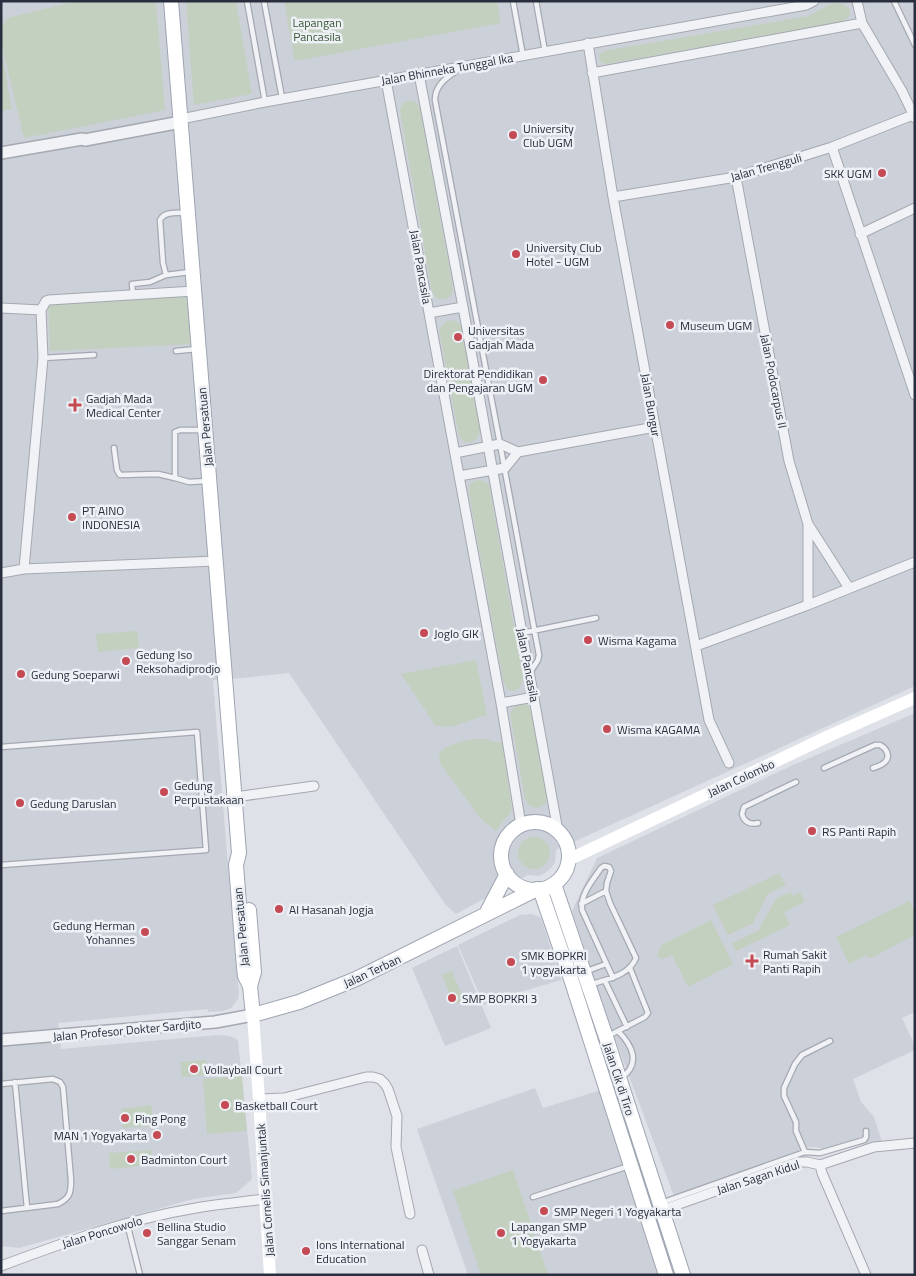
<svg xmlns="http://www.w3.org/2000/svg" width="916" height="1276" font-family="'Titillium Web',sans-serif">
<style>
.built{fill:#ccd0d9}
.green{fill:#c3d0c0}
.lines{fill:none;stroke-linecap:round;stroke-linejoin:round}
.service-casing{stroke:#a4a8b1;stroke-width:7}
.minor-casing{stroke:#a4a8b1;stroke-width:11}
.tertiary-casing{stroke:#a4a8b1;stroke-width:14}
.primary-casing{stroke:#9ea4b2;stroke-width:16}
.service{stroke:#f1f2f5;stroke-width:4.5}
.minor{stroke:#f1f2f5;stroke-width:9}
.tertiary{stroke:#f1f2f5;stroke-width:11}
.secondary{stroke:#fff;stroke-width:12}
.primary{stroke:#fff;stroke-width:14}
.poi-dot{fill:#c54a53;stroke:#edf0f5;stroke-width:2}
.labels{text-anchor:middle;dominant-baseline:central;stroke-width:5;stroke-linejoin:round;paint-order:stroke}
.park-label{font-size:12px;fill:#3a5737;stroke:#edf0f5}
.street-label{font-size:12px;fill:#282e3d;stroke:#edf0f5}
.poi-label{font-size:12px;fill:#282e3d;stroke:#edf0f5;text-anchor:start}
</style>
<rect width="100%" height="100%" fill="#dee1e7"/>
<!-- built -->
<path class="built" d="M1 1H915V686L556 850 555 862 551 868 545 873 539 876 528 875 456 914 445 904 289 673 243 678 213 680 226 842 239 994 238 999 231 1008 223 1011 208 1012V1009L58 1023 61 1049 218 1035 228 1036 235 1038 238 1041 252 1179 236 1193 193 1199 19 1248 1 1246Z
M915 713V1012L902 1018 915 1046V1050L853 1079 861 1102 874 1117 882 1142 822 1149 815 1147H808L674 1196 611 1028 572 911 597 858 793 765Z
M532 914 541 918 561 980 510 995 484 1005 458 945 520 915Z
M457 946 491 1028 445 1046 412 968Z
M535 1088 543 1108 601 1090 663 1275H468L417 1129Z"/>
<!-- green -->
<path class="green" d="M76 1H156L165 110 24 138 1 42V29L7 18Z
M186 1H236L252 94 194 105Z
M284 1H497L501 23 295 61Z
M833 3 843 4 850 9V13L849 17 841 22 607 64C601 63 599 61 599 55L604 51 808 16Z
M1 58H3L12 109 1 111Z
M409 100 416 102 420 108 453 288 452 295C445 302 436 301 432 292L400 111 402 104Z
M191 296 193 344 50 351 48 302Z
M449 320 456 321 461 325 480 431 477 438 471 443 464 442 459 436 439 331 443 324Z
M476 480 484 481 489 485 523 677C522 687 517 694 507 689L503 680 468 488 471 483Z
M137 631 139 648 98 652 96 634Z
M476 660 487 715C470 719 453 731 435 725L401 674Z
M520 703 527 705 531 709 547 796 545 804 538 808 530 806 525 799 510 713 514 707Z
M473 739H486L495 742H502L512 810 496 831 480 818 440 763 439 753C448 743 461 742 473 739Z
M518 853a16 16 0 1 1 32 0a16 16 0 1 1-32 0Z
M779 873 786 885 768 894 753 923 728 935 713 905Z
M790 892 793 896 800 892 805 902 784 912 790 925 736 951 732 943 758 931 776 899Z
M909 901 915 912V935L869 959 867 955 849 964 836 937Z
M711 920 733 964 688 987 672 955 663 959 657 957 661 945Z
M452 971 464 1000 454 1004 442 975Z
M206 1060 208 1075 182 1077 180 1062Z
M242 1076 247 1131 207 1134 203 1079Z
M151 1105 154 1126 123 1128 121 1109Z
M151 1150 152 1165 110 1169 109 1153Z
M513 1170 548 1275H481L453 1191Z"/>
<g class="lines">
<!-- service casing -->
<g class="service-casing">
<path id="service" d="M247 1 265 102
M264 1 282 98
M513 1 523 56
M536 1 545 52
M894 1 915 45
M455 72C444 79 435 87 435 100L500 444 539 655 538 660 531 671
M186 213C178 213 164 211 160 220L163 263 166 275 190 272
M133 295 132 284 150 282 166 275
M176 351 197 349
M43 358 94 355
M114 448 117 470 120 475 158 474 175 478 189 482 207 481
M175 478V432L180 430H202
M522 633 596 618
M1 747 197 732 206 850 1 865
M824 768 875 745H880C886 748 891 756 885 762 882 765 877 767 873 768
M758 823C750 825 744 822 742 814L744 807 796 782
M581 904 606 891
M587 971 606 964
M605 981 627 1027
M590 985C606 979 629 976 636 958L610 903 606 891 607 883 611 871 609 867 604 866 601 868C593 880 580 894 582 910L613 978
M618 1031C633 1046 641 1064 621 1078
M608 1036 645 1017 648 1013 630 968
M15 1082 27 1208
M1 1084 53 1079 60 1082 63 1087 71 1180C71 1193 70 1198 58 1204L1 1211
M805 1152 796 1131V1122L784 1096V1088L795 1064 802 1055 830 1041
M533 1197 629 1166
M661 1203 805 1152 820 1153 864 1140 866 1137V1131
M127 1223 140 1275"/>
</g>
<!-- minor casing -->
<g class="minor-casing">
<path id="minor" d="M857 1 862 23 902 91 915 118
M588 43 613 197 709 720 729 763
M592 73 862 23
M419 74 463 307 558 831
M386 80 501 703 521 825
M181 119 265 102 806 5 814 1
M832 147 915 395
M736 177 789 461 808 524 849 588
M613 197 736 177 832 147 913 115
M860 234 915 208
M1 308 41 310 46 301 49 300 194 291
M429 313 463 307
M455 453 500 444 518 452 655 427
M459 476 505 468 518 452
M808 524V605
M24 569 43 358 41 310
M1 573 24 569 216 561
M696 646 808 605 915 562
M501 703 534 697
M235 797 314 786
M259 1099 284 1098 366 1077H373L380 1079 385 1084 388 1089 397 1116 396 1147 410 1214
M820 1165 822 1173 866 1275
M662 1210 798 1162H807L820 1165 874 1147 915 1143
M422 1250 429 1275
M1 1266C65 1242 129 1219 196 1208 219 1204 242 1202 265 1199"/>
</g>
<!-- tertiary casing -->
<g class="tertiary-casing">
<path id="tertiary" d="M1 153 82 139 85 140 181 122
M1 1040 215 1022 253 1015"/>
</g>
<!-- primary casing -->
<g class="primary-casing">
<path id="primary" d="M171 1 239 853 236 865 244 968 245 976 250 986 253 1015 299 1002 356 979 537 889
M501 856a34 34 0 1 1 68 0a34 34 0 1 1-68 0Z
M554 884 606 1037 683 1275
M540 889 572 982 666 1275
M249 910 254 972 250 986
M486 914 507 874"/>
</g>
<!-- service -->
<use href="#service" class="service"/>
<!-- minor -->
<use href="#minor" class="minor"/>
<!-- tertiary -->
<use href="#tertiary" class="tertiary"/>
<!-- secondary -->
<path class="secondary" d="M568 860 831 735 915 698
M253 1015 259 1099 270 1275"/>
<!-- primary -->
<use href="#primary" class="primary"/>
</g>
<!-- markers -->
<g class="poi-dot">
<circle cx="513" cy="135" r="5"/>
<circle cx="882" cy="173" r="5"/>
<circle cx="516" cy="254" r="5"/>
<circle cx="670" cy="325" r="5"/>
<circle cx="458" cy="337" r="5"/>
<circle cx="543" cy="380" r="5"/>
<path d="M72.5 397.5h5v5h5v5h-5v5h-5v-5h-5v-5h5z"/>
<circle cx="72" cy="517" r="5"/>
<circle cx="424" cy="633" r="5"/>
<circle cx="588" cy="640" r="5"/>
<circle cx="126" cy="661" r="5"/>
<circle cx="21" cy="674" r="5"/>
<circle cx="607" cy="729" r="5"/>
<circle cx="164" cy="792" r="5"/>
<circle cx="20" cy="803" r="5"/>
<circle cx="812" cy="831" r="5"/>
<circle cx="279" cy="909" r="5"/>
<circle cx="145" cy="932" r="5"/>
<path d="M749.5 953.5h5v5h5v5h-5v5h-5v-5h-5v-5h5z"/>
<circle cx="511" cy="962" r="5"/>
<circle cx="452" cy="998" r="5"/>
<circle cx="194" cy="1069" r="5"/>
<circle cx="225" cy="1105" r="5"/>
<circle cx="125" cy="1118" r="5"/>
<circle cx="157" cy="1135" r="5"/>
<circle cx="131" cy="1159" r="5"/>
<circle cx="544" cy="1211" r="5"/>
<circle cx="147" cy="1233" r="5"/>
<circle cx="501" cy="1233" r="5"/>
<circle cx="306" cy="1251" r="5"/>
</g>
<g class="labels">
<!-- park labels -->
<g class="park-label">
<text x="317" y="22">Lapangan<tspan x="317" dy="14">Pancasila</tspan></text>
</g>
<!-- street labels -->
<g class="street-label">
<text transform="translate(447 69) rotate(-10)">Jalan Bhinneka Tunggal Ika</text>
<text transform="translate(766 167) rotate(-16)">Jalan Trengguli</text>
<text transform="translate(421 267) rotate(80)">Jalan Pancasila</text>
<text transform="translate(774 381) rotate(79)">Jalan Podocarpus II</text>
<text transform="translate(651 405) rotate(80)">Jalan Bungur</text>
<text transform="translate(205 427) rotate(-95)">Jalan Persatuan</text>
<text transform="translate(528 665) rotate(79)">Jalan Pancasila</text>
<text transform="translate(741 778) rotate(-25)">Jalan Colombo</text>
<text transform="translate(241 927) rotate(-95)">Jalan Persatuan</text>
<text transform="translate(372 971) rotate(-25)">Jalan Terban</text>
<text transform="translate(127 1030) rotate(-5)">Jalan Profesor Dokter Sardjito</text>
<text transform="translate(619 1079) rotate(72)">Jalan Cik di Tiro</text>
<text transform="translate(758 1177) rotate(-18)">Jalan Sagan Kidul</text>
<text transform="translate(265 1190) rotate(-94)">Jalan Cornelis Simanjuntak</text>
<text transform="translate(102 1232) rotate(-17)">Jalan Poncowolo</text>
</g>
<!-- poi labels -->
<g class="poi-label">
<text x="523" y="128">University<tspan x="523" dy="14">Club UGM</tspan></text>
<text x="872" y="173" text-anchor="end">SKK UGM</text>
<text x="526" y="247">University Club<tspan x="526" dy="14">Hotel - UGM</tspan></text>
<text x="680" y="325">Museum UGM</text>
<text x="468" y="330">Universitas<tspan x="468" dy="14">Gadjah Mada</tspan></text>
<text x="533" y="373" text-anchor="end">Direktorat Pendidikan<tspan x="533" dy="14">dan Pengajaran UGM</tspan></text>
<text x="86" y="398">Gadjah Mada<tspan x="86" dy="14">Medical Center</tspan></text>
<text x="82" y="510">PT AINO<tspan x="82" dy="14">INDONESIA</tspan></text>
<text x="434" y="633">Joglo GIK</text>
<text x="598" y="640">Wisma Kagama</text>
<text x="136" y="654">Gedung Iso<tspan x="136" dy="14">Reksohadiprodjo</tspan></text>
<text x="31" y="674">Gedung Soeparwi</text>
<text x="617" y="729">Wisma KAGAMA</text>
<text x="174" y="785">Gedung<tspan x="174" dy="14">Perpustakaan</tspan></text>
<text x="30" y="803">Gedung Daruslan</text>
<text x="822" y="831">RS Panti Rapih</text>
<text x="289" y="909">Al Hasanah Jogja</text>
<text x="135" y="925" text-anchor="end">Gedung Herman<tspan x="135" dy="14">Yohannes</tspan></text>
<text x="763" y="954">Rumah Sakit<tspan x="763" dy="14">Panti Rapih</tspan></text>
<text x="521" y="955">SMK BOPKRI<tspan x="521" dy="14">1 yogyakarta</tspan></text>
<text x="462" y="998">SMP BOPKRI 3</text>
<text x="204" y="1069">Vollayball Court</text>
<text x="235" y="1105">Basketball Court</text>
<text x="135" y="1118">Ping Pong</text>
<text x="147" y="1135" text-anchor="end">MAN 1 Yogyakarta</text>
<text x="141" y="1159">Badminton Court</text>
<text x="554" y="1211">SMP Negeri 1 Yogyakarta</text>
<text x="157" y="1226">Bellina Studio<tspan x="157" dy="14">Sanggar Senam</tspan></text>
<text x="511" y="1226">Lapangan SMP<tspan x="511" dy="14">1 Yogyakarta</tspan></text>
<text x="316" y="1244">Ions International<tspan x="316" dy="14">Education</tspan></text>
</g>
</g>
<!-- border -->
<rect width="916" height="1276" fill="none" stroke="#282e3d" stroke-width="5"/>
</svg>
